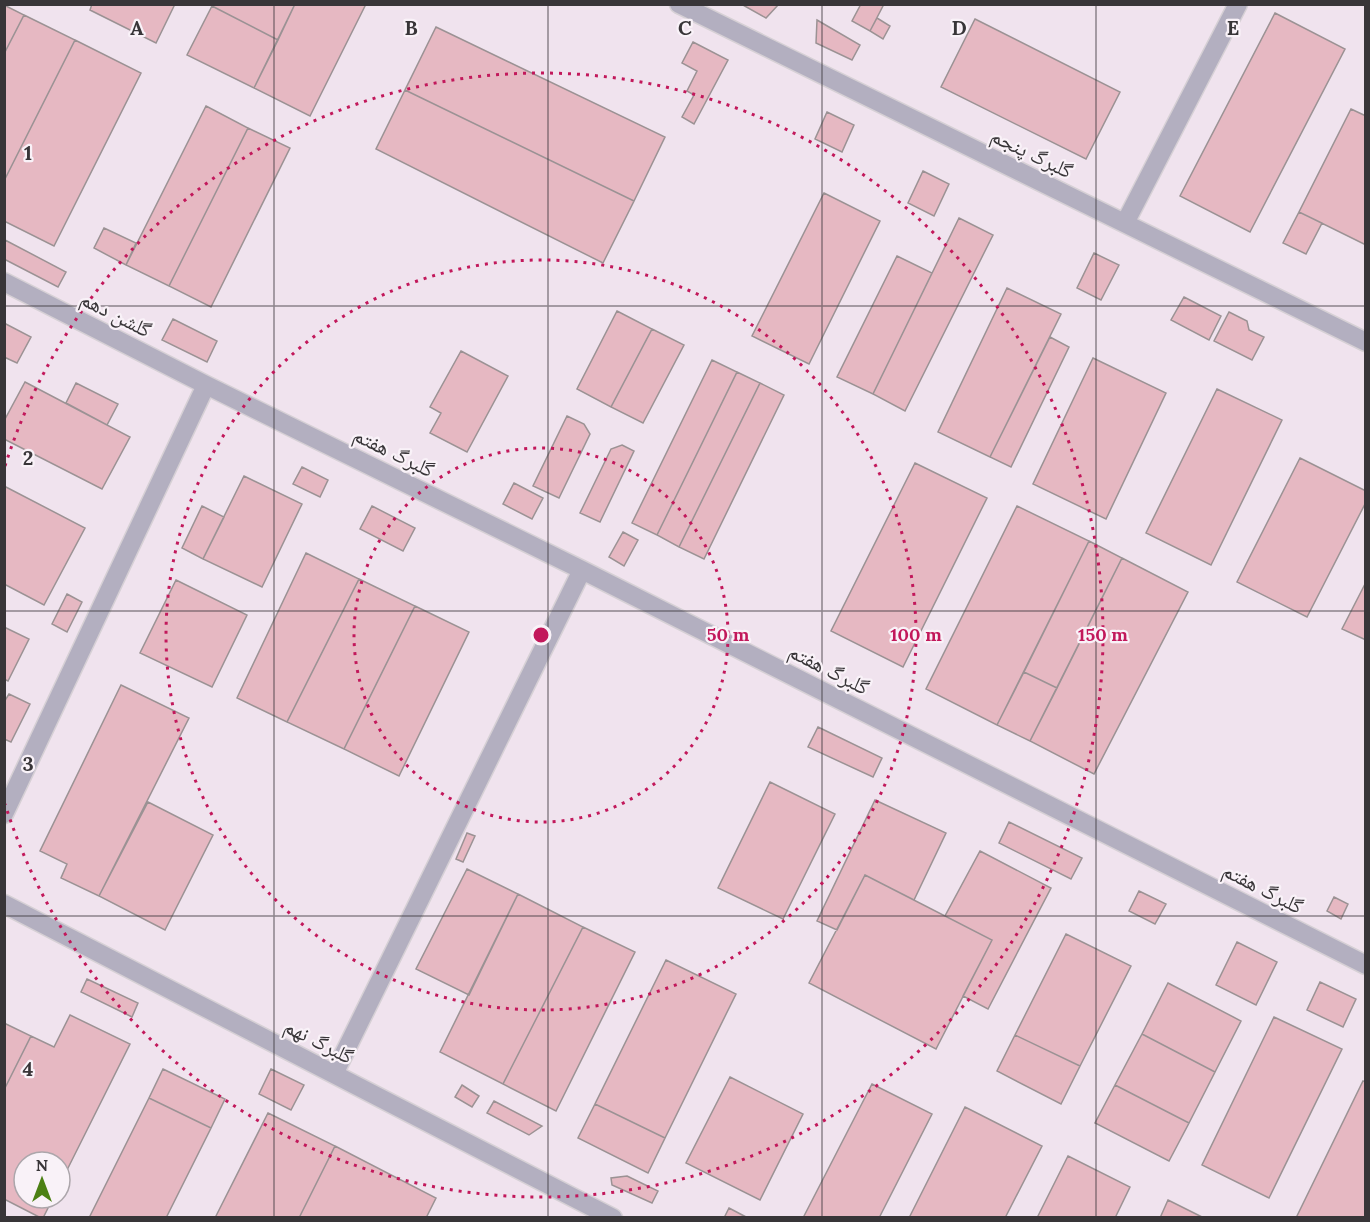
<svg xmlns="http://www.w3.org/2000/svg" width="1370" height="1222" font-family="Lora,'Noto Naskh Arabic',serif">
<style>
.built{fill:#f0e3ee;fill-rule:evenodd}
.building{fill:#e6b8c2;stroke:#9b9294;stroke-width:1.5}
.lines{fill:none;stroke-linecap:round;stroke-linejoin:round}
.street-casing{stroke:#d6d0d5;stroke-width:21}
.street{stroke:#b3afc0;stroke-width:18}
.grid{fill:none;stroke:#383538;stroke-width:1.5;stroke-opacity:0.55}
.ring{fill:none;stroke:#c2185b;stroke-width:3;stroke-dasharray:3 6}
.labels{text-anchor:middle;dominant-baseline:central;stroke-width:4.5;stroke-linejoin:round;paint-order:stroke}
.street-label{font-size:21px;fill:#383538;stroke:#f9f2f8}
.grid-label{font-size:20px;text-anchor:middle;font-weight:bold;fill:#383538;stroke:#f9f2f8;stroke-width:4.5;stroke-linejoin:round;paint-order:stroke}
.centre{fill:#c2185b;stroke:#f9f2f8;stroke-width:3}
.ring-label{font-size:18px;text-anchor:middle;font-weight:bold;fill:#c2185b;stroke:#f9f2f8;stroke-width:4.5;stroke-linejoin:round;paint-order:stroke}
</style>
<rect width="100%" height="100%" fill="#f9f2f8"/>
<!-- built -->
<path class="built" d="M5 5H1365V1217L5 1218ZM24 1162H60V1198H24Z"/>
<!-- building -->
<path class="building" d="M92 4H175L156 43 90 10Z
M213 4H295L278 40 212 6Z
M295 4H366L310 116 254 88Z
M741 4H779L766 18Z
M861 4H884L870 31 852 21Z
M4 5 24 15 4 54Z
M212 6 278 40 254 88 187 55Z
M1275 13 1345 49 1250 232 1180 196Z
M24 15 75 40 4 181V54Z
M877 18 890 26 883 39 870 31Z
M975 19 1120 92 1086 159 941 87Z
M817 20 860 45 852 60 816 43Z
M436 27 665 137 634 201 405 90Z
M75 40 141 73 54 246 4 221V181Z
M693 42 728 60 694 124 682 117 694 95 687 91 697 71 682 63Z
M405 90 634 201 603 263 376 149Z
M206 106 248 128 169 286 126 265Z
M1351 109 1366 116V245L1299 212Z
M827 112 854 125 842 152 815 139Z
M248 128 290 148 211 307 169 286Z
M923 171 949 184 934 216 908 203Z
M824 193 880 221 809 364 752 336Z
M1299 212 1322 223 1306 254 1283 243Z
M959 218 993 235 905 411 873 394Z
M104 228 136 243 126 265 94 248Z
M5 240 66 272 58 287 4 259Z
M1094 253 1119 265 1101 300 1077 288Z
M897 256 932 273 873 394 837 377Z
M1007 288 1061 314 990 457 938 432Z
M1184 297 1221 316 1209 340 1171 320Z
M617 311 652 329 611 407 577 389Z
M1229 312 1247 321 1249 330 1264 337 1252 360 1214 341Z
M173 319 217 341 207 362 162 340Z
M4 323 31 337 17 363 4 357Z
M652 329 684 345 643 423 611 407Z
M1050 337 1069 347 1011 467 990 457Z
M461 351 508 376 467 452 430 433 441 413 430 407Z
M1093 358 1166 393 1106 519 1033 484Z
M712 360 737 372 657 535 632 523Z
M737 372 760 383 679 547 657 535Z
M25 382 130 437 102 489 4 439V421Z
M76 383 118 404 107 425 66 403Z
M760 383 784 395 704 559 679 547Z
M1217 389 1282 420 1211 565 1146 533Z
M567 416 584 424 590 434 559 498 533 486Z
M622 445 634 451 600 522 580 513 611 449Z
M1300 458 1366 491V502L1307 617 1237 582Z
M915 463 987 498 903 667 831 631Z
M302 467 328 480 320 497 293 484Z
M244 476 302 504 262 587 203 559Z
M514 483 543 498 532 519 503 504Z
M4 486 85 528 44 605 4 584Z
M202 506 224 517 203 559 182 548Z
M372 506 415 528 403 551 360 529Z
M1017 506 1089 541 997 725 926 689Z
M623 532 638 540 624 566 609 557Z
M1089 541 1122 558 1057 688 1024 672Z
M306 553 359 579 287 722 237 698Z
M1122 558 1188 592 1094 774 1030 741Z
M359 579 415 606 344 749 287 722Z
M176 580 247 615 212 687 140 653Z
M1366 582V640L1342 629Z
M67 594 82 602 67 632 52 624Z
M415 606 469 632 399 776 344 749Z
M4 627 29 639 8 681 4 679Z
M1024 672 1057 688 1030 741 997 725Z
M121 685 189 718 99 896 61 878 67 864 40 851Z
M9 694 30 704 11 742 4 739V702Z
M818 727 882 758 873 777 808 747Z
M770 782 835 814 783 919 718 888Z
M875 800 946 833 914 900 865 875 837 930 817 921Z
M148 802 213 835 165 930 99 896Z
M1009 822 1082 858 1071 879 999 843Z
M467 833 475 836 463 862 456 859Z
M980 851 1051 888 988 1009 963 996 992 940 945 916Z
M467 869 518 894 469 995 416 969Z
M865 875 992 940 936 1049 809 983Z
M1139 891 1166 904 1155 924 1129 911Z
M518 894 583 927 503 1084 440 1052Z
M1334 897 1348 904 1341 919 1327 911Z
M583 927 635 952 556 1111 503 1084Z
M1066 934 1131 966 1080 1066 1015 1035Z
M1237 942 1277 962 1256 1005 1216 985Z
M666 960 736 994 665 1138 595 1104Z
M87 979 138 1003 132 1017 81 992Z
M1320 982 1356 999 1343 1027 1307 1010Z
M1168 983 1241 1021 1215 1072 1142 1034Z
M70 1015 130 1044 60 1184V1162H24V1198H53L43 1218H41L4 1199V1090L31 1036 54 1047Z
M1274 1017 1342 1049 1269 1198 1202 1165Z
M4 1023 31 1036 4 1090Z
M1142 1034 1215 1072 1189 1123 1115 1085Z
M1015 1035 1080 1066 1061 1104 997 1071Z
M163 1069 225 1099 211 1128 149 1098Z
M271 1069 304 1085 291 1110 259 1094Z
M730 1077 803 1114 760 1200 686 1163Z
M1363 1081 1366 1082V1218H1296Z
M872 1084 932 1114 879 1218H803Z
M462 1085 479 1096 472 1107 455 1097Z
M1115 1085 1189 1123 1169 1161 1095 1123Z
M149 1098 211 1128 166 1218H89Z
M494 1101 542 1126 529 1135 487 1113Z
M595 1104 665 1138 648 1173 578 1138Z
M965 1107 1042 1146 1005 1218H909Z
M268 1113 335 1146 299 1218H215Z
M335 1146 436 1198 426 1218H299Z
M1068 1156 1130 1187 1115 1218H1037Z
M627 1176 658 1191 652 1203 612 1185 611 1178Z
M1168 1200 1204 1218H1160Z
M729 1208 748 1218H724Z"/>
<g class="lines">
<!-- street casing -->
<g class="street-casing">
<path id="street" d="M679 4 1366 342
M1125 223 1238 4
M4 282 206 385 582 570 1366 965
M4 814 206 385
M4 904 613 1218
M334 1074 582 570"/>
</g>
<!-- street -->
<use href="#street" class="street"/>
</g>
<!-- grid -->
<path class="grid" d="M274 4V1218M548 4V1218M822 4V1218M1096 4V1218M4 306H1366M4 611H1366M4 916H1366"/>
<!-- distance rings -->
<g class="ring">
<circle cx="541" cy="635" r="187"/>
<circle cx="541" cy="635" r="375"/>
<path d="M5 466A562 562 0 1 1 5 804"/>
</g>
<g class="labels">
<!-- street labels -->
<g class="street-label">
<text transform="translate(1032 153) rotate(26)">گلبرگ پنجم</text>
<text transform="translate(116 314) rotate(27)">گلشن دهم</text>
<text transform="translate(394 452) rotate(26)">گلبرگ هفتم</text>
<text transform="translate(829 669) rotate(27)">گلبرگ هفتم</text>
<text transform="translate(1263 888) rotate(27)">گلبرگ هفتم</text>
<text transform="translate(319 1041) rotate(27)">گلبرگ نهم</text>
</g>
</g>
<g class="grid-label">
<text x="137" y="35">A</text>
<text x="411" y="35">B</text>
<text x="685" y="35">C</text>
<text x="959" y="35">D</text>
<text x="1233" y="35">E</text>
<text x="28" y="160">1</text>
<text x="28" y="465">2</text>
<text x="28" y="771">3</text>
<text x="28" y="1076">4</text>
</g>
<circle cx="541" cy="635" r="9" class="centre"/>
<g class="ring-label">
<text x="728" y="641">50 m</text>
<text x="916" y="641">100 m</text>
<text x="1103" y="641">150 m</text>
</g>
<!-- border -->
<rect width="1370" height="1222" fill="none" stroke="#383538" stroke-width="12"/>
<!-- north arrow -->
<g transform="translate(42 1180)"><circle r="28" fill="#f9f2f8" stroke="#aca6ab" stroke-width="1.5"/>
<path d="M0-4.5L10 22L0 15L-10 22Z" fill="#4c8014"/>
<text y="-9" font-size="16" font-weight="bold" text-anchor="middle" fill="#383538">N</text>
</g>
</svg>
